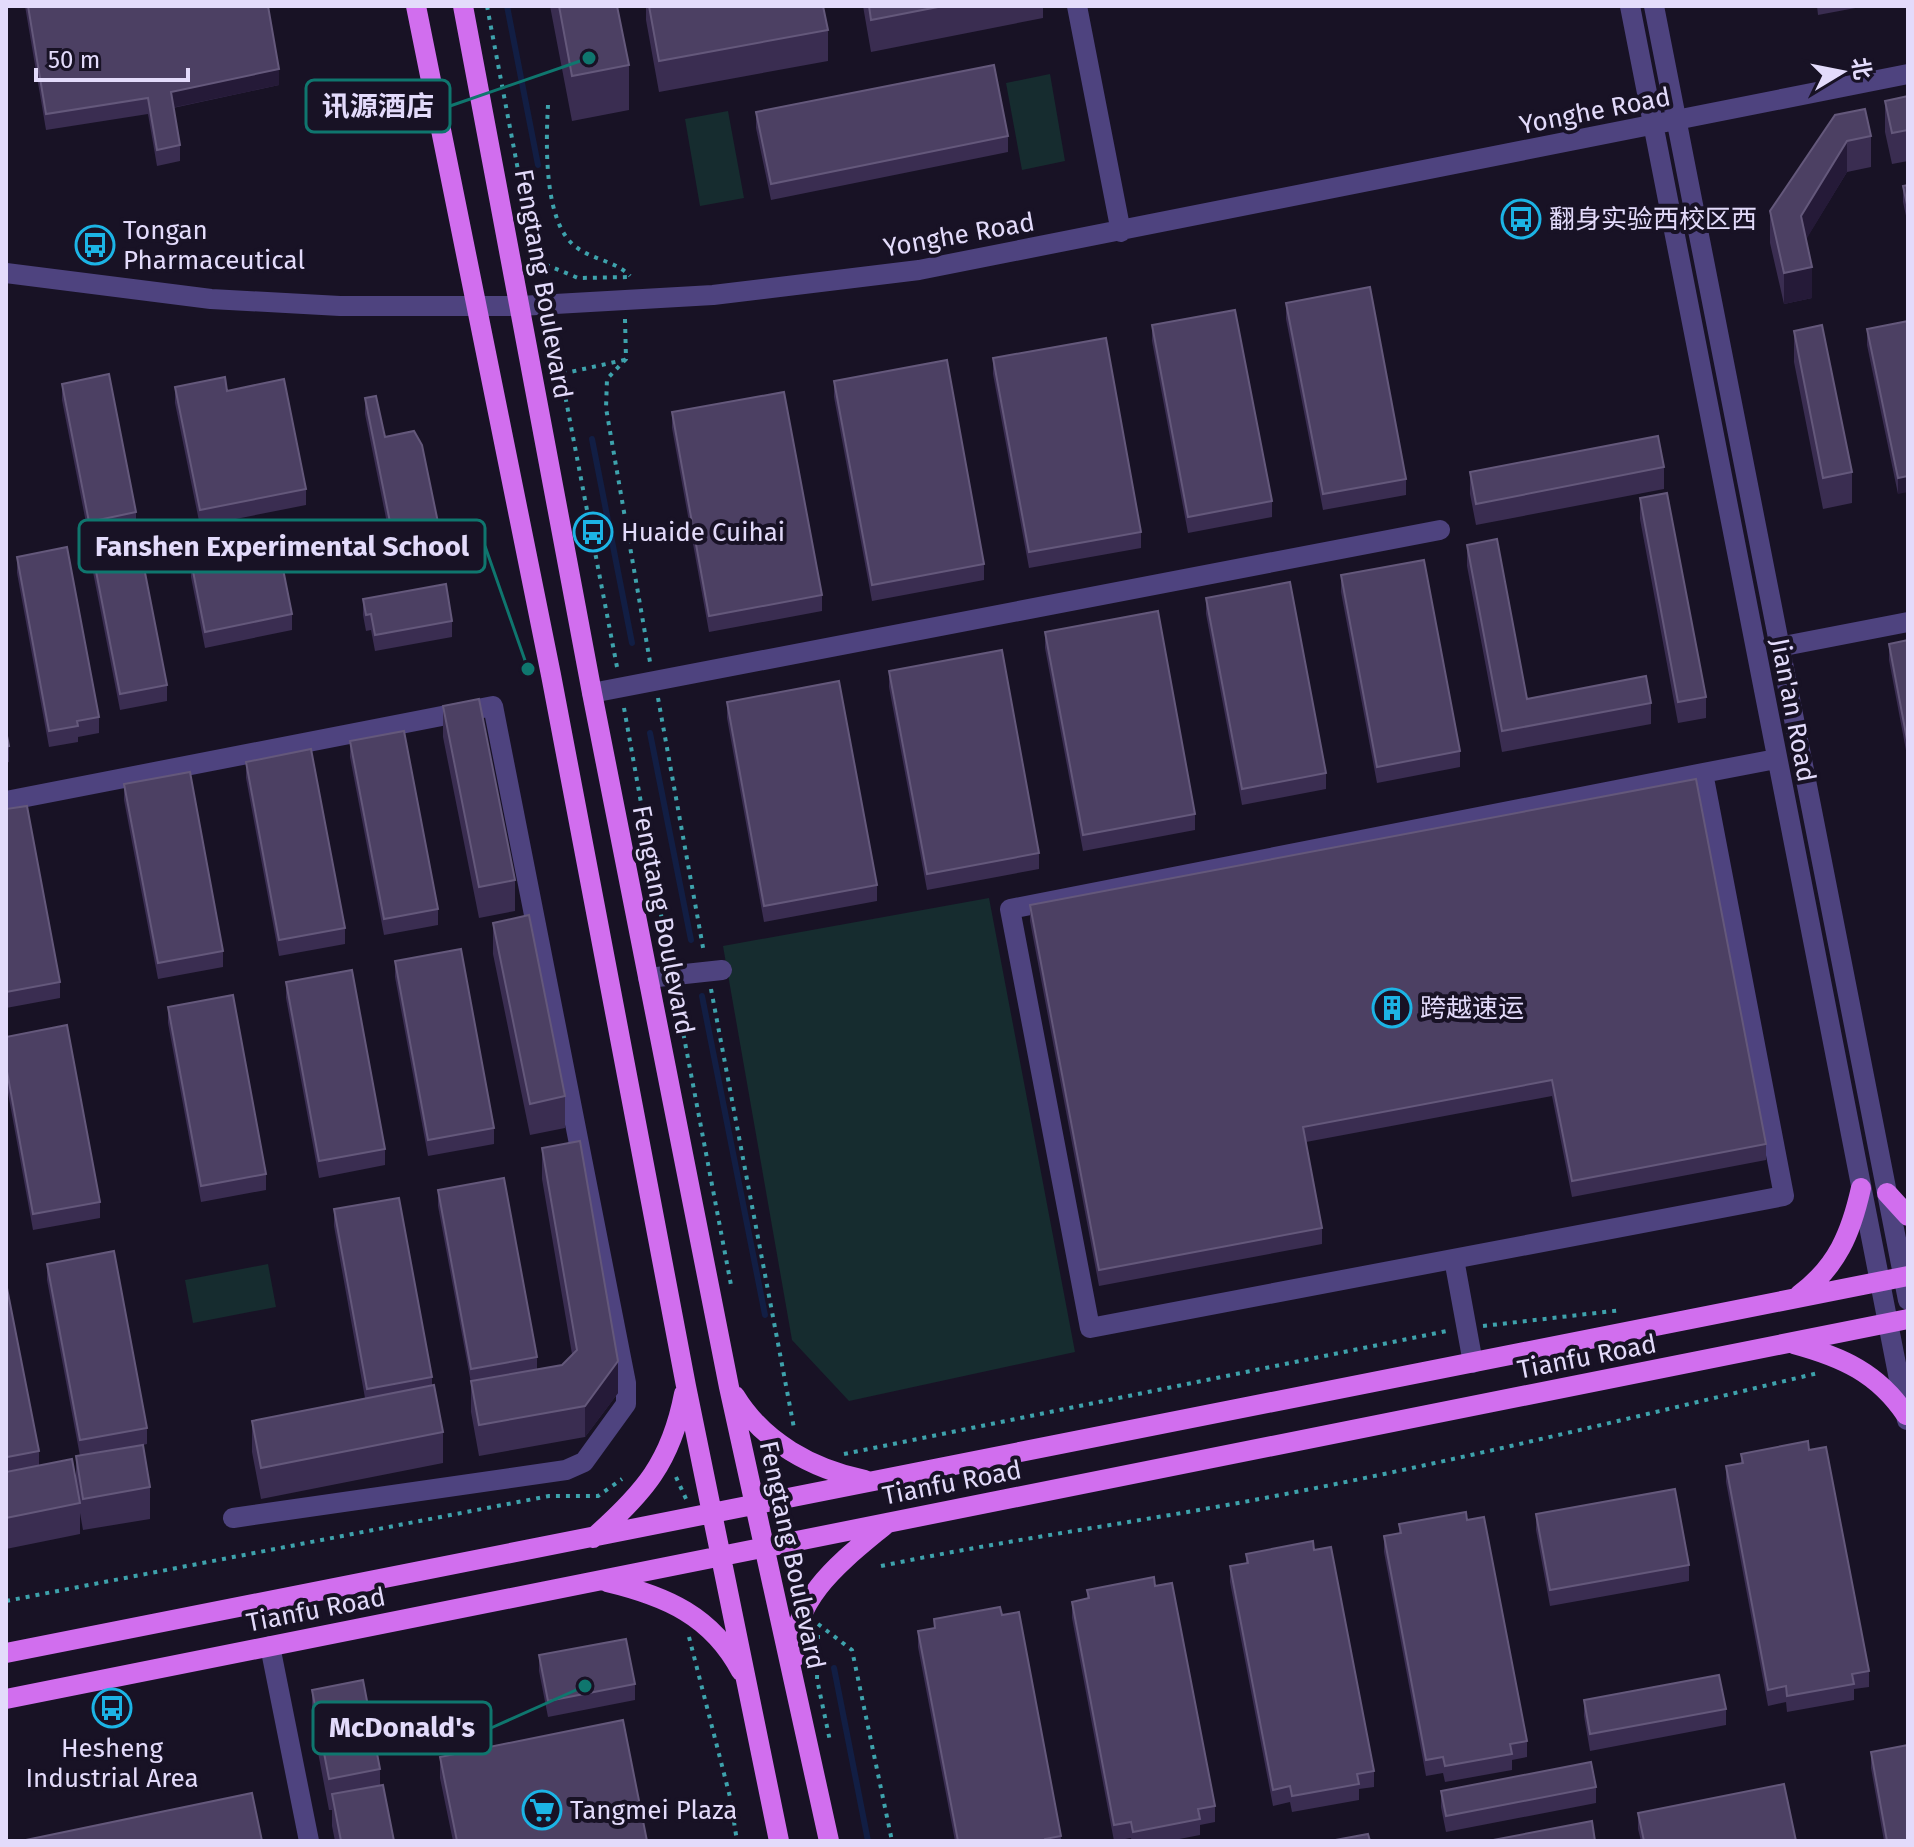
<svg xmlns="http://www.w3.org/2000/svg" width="1914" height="1847" font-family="'Fira Sans','Noto Sans SC',sans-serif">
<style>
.green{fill:#162c2f}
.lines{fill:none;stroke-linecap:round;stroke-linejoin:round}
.stream{stroke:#121e44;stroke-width:6}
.path{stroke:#3ea2ac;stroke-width:4;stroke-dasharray:4 6;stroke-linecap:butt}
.minor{stroke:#4e437f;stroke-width:20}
.major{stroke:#d16eee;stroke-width:20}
.wall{fill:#3a2d51}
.shaded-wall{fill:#251a38}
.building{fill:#4c4063;stroke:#64587b;stroke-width:2}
.labels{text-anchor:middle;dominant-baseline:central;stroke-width:8;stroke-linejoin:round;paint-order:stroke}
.street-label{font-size:26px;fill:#e3dbfb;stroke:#181225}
.poi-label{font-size:26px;fill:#e3dbfb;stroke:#181225;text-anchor:start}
.leader{fill:none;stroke:#0f766e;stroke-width:3}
.callout-dot{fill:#0f766e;stroke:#181225;stroke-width:3}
.callout{fill:#181225;stroke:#0f766e;stroke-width:3}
.callout-label{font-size:28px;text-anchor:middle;font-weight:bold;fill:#e3dbfb}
</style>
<rect width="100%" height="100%" fill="#181225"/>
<!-- green -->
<path class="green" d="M1050 74 1065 161 1022 170 1006 83Z
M728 111 744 198 700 206 685 119Z
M989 898 1075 1352 849 1401 792 1340 723 946Z
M268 1264 276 1307 193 1323 185 1280Z"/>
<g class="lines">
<!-- stream -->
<path class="stream" d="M507 6 538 165
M592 439 632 643
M650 733 691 940
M702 996 765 1315
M834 1668 868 1841"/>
<!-- path -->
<path class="path" d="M487 6 535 260 578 278 632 277
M548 105C546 142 543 223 576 247 593 260 616 261 630 276
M625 319 626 359 607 379 606 408 650 662
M617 667 561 374 624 360
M658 698 704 953
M624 708 669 959
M711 989 794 1428
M676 995 731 1285
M1483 1326 1622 1310
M844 1454 1447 1331
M676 1477 687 1501
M881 1566C996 1542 1111 1526 1227 1505 1425 1469 1622 1420 1818 1373
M6 1601 549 1496H598L622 1479
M818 1624 852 1650 892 1841
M818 1635 817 1679 830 1741
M689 1637 730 1797 737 1841"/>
<!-- minor -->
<path class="minor" d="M1077 6 1121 232
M1630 6 1907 1420
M1654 6 1908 1300
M6 273 211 299 340 306H520L713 295 919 270 1908 74
M1779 647 1908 622
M592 693 1440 530
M1703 773 1784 1196 1090 1328 1010 909 1703 773 1776 759
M6 801 493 706 626 1383V1404L584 1462 566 1470 233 1518
M648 978 722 970
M1454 1259 1473 1363
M270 1646 309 1841"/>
<!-- major -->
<path class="major" d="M416 6 551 675 686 1386 779 1841
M463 6 592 693 729 1387 829 1841
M1887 1193 1908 1216
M1799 1295C1837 1267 1851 1233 1861 1188
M1794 1344C1842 1357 1878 1373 1906 1415
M735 1396C763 1442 812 1469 865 1480
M593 1538C644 1493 671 1462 684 1394
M607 1582C666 1596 712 1616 741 1671
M6 1653 1908 1276
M794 1658C791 1598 843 1560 885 1525
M6 1699 1908 1319"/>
</g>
<!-- wall -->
<path class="wall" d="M25 6H268L279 85 173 108 180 145V161L157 166 148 114 46 130Z
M550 6H617L629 65V110L572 121Z
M646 6H823L828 30V61L659 92 646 20Z
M863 6H1043V18L871 52Z
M1817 6H1866L1818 15Z
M1908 96V161L1892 164 1885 132V101Z
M756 112 1008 136V152L771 200 756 128Z
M1835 115 1871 136V167L1847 172 1806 239 1812 298 1784 304 1770 243V211Z
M1908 185V225L1903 202V186Z
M1286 303 1406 479V495L1323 510 1286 319Z
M1908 321 1898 494 1867 345V329Z
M1152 325 1272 501V517L1188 533 1152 341Z
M1794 331 1852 472V503L1823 509 1794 362Z
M993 358 1141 532V548L1029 568 993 374Z
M834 381 984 564V580L872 601 834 397Z
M62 384 136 512V529L89 538 62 400Z
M175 387 227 391 306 489V505L200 526 175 403Z
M365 398 385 437 441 553 395 563 365 414Z
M672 412 822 595V611L709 632 672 428Z
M1664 467V489L1476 525 1470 494V472Z
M1640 498 1706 697V718L1678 723 1640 519Z
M1467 545 1527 699 1651 703V724L1502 752 1467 566Z
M93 556 167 685V701L120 710 93 572Z
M17 557 99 717V733L78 737V742L49 747 17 573Z
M191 561 292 614V630L205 648 191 577Z
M1341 575 1460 751V767L1377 783 1341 592Z
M1206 598 1326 773V789L1242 805 1206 614Z
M363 599 452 621V637L375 651 371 630 366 631 363 615Z
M1045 632 1195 814V830L1083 851 1045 648Z
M1908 640V761L1889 660V644Z
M889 671 1039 853V869L927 890 889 687Z
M727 702 877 885V901L764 922 727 718Z
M443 706 515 880V911L479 918 443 737Z
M6 731 9 746V762L6 763Z
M350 741 438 909V925L384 935 350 757Z
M246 762 345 928V944L279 956 246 778Z
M124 784 223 951V967L158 979 124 800Z
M6 809 60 982V998L6 1008Z
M1030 905 1766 1144V1160L1572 1197 1552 1096 1306 1142 1322 1228V1244L1099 1286 1030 921Z
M493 923 565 1096V1128L530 1135 493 954Z
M395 961 494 1128V1144L428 1156 395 977Z
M286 982 385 1149V1165L319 1178 286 998Z
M168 1007 266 1174V1190L201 1202 168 1023Z
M6 1037 100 1202V1218L33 1230 6 1082Z
M542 1148 618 1393 585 1437 479 1456 471 1412V1383L438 1206V1190L537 1357V1369L562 1365 572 1354 542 1179Z
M334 1209 432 1377V1385L443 1432V1463L261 1499 252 1452V1421L365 1398 334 1226Z
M47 1264 147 1428V1444L143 1445 150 1487V1519L83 1530 80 1513V1534L6 1549V1283L39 1451V1465L76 1481V1456H80L47 1280Z
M1809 1450 1869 1671V1687L1854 1689V1700L1787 1712 1786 1702 1768 1706 1726 1482V1466L1741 1463V1454Z
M1536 1514 1689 1565V1581L1550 1606 1536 1530Z
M1467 1520 1527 1741V1757L1512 1760V1770L1445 1782 1443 1773 1426 1776 1384 1552V1536L1399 1533V1524Z
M1314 1550 1374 1771V1787L1359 1789V1800L1292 1812 1290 1802 1273 1806 1230 1582V1566L1246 1563V1554Z
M1155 1586 1215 1806V1822L1200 1825V1835L1169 1841H1132L1131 1838 1114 1841 1072 1618V1602L1087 1599V1590Z
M934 1619 1061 1836V1841H955L918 1647V1631L934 1628Z
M539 1655 635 1684V1700L548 1717 539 1671Z
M312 1690 380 1769V1785L394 1841H335L332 1826V1810H329L312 1721Z
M1584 1700 1726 1709V1725L1590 1751 1584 1716Z
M1871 1752 1908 1841H1884L1871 1768Z
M440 1757 647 1841H453L440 1778Z
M1596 1787V1803L1446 1832 1441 1807V1791Z
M1638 1813 1796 1841H1641L1638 1829Z"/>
<!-- shaded-wall -->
<path class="shaded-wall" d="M279 69V85L171 108V92Z
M1847 141V172L1801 248V216Z
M1812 267V298L1784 304V273Z
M1908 476V492L1898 494V478Z
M441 537V553L395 563V547Z
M618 1361V1393L585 1437V1406Z"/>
<!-- building -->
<path class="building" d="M28 6H268L279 69 171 92 180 145 157 150 148 98 46 114Z
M559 6H617L629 65 572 76Z
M649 6H823L828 30 659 61Z
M869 6H943L871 20Z
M994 65 1008 136 771 184 756 112Z
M1908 96V130L1892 133 1885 101Z
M1865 109 1871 136 1847 141 1801 216 1812 267 1784 273 1770 211 1835 115Z
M1908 185V209L1903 186Z
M1370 287 1406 479 1323 494 1286 303Z
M1235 310 1272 501 1188 517 1152 325Z
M1908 321V476L1898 478 1867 329Z
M1822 325 1852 472 1823 478 1794 331Z
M1106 338 1141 532 1029 552 993 358Z
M947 360 984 564 872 585 834 381Z
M109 374 136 512 89 522 62 384Z
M225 377 227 391 284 379 306 489 200 510 175 387Z
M784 392 822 595 709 616 672 412Z
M376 396 385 437 414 431 422 445 441 537 395 547 365 398Z
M1658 436 1664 467 1476 504 1470 472Z
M1667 493 1706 697 1678 702 1640 498Z
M1497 539 1527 699 1646 676 1651 703 1502 731 1467 545Z
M278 544 292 614 205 632 191 561Z
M67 547 99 717 77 721 78 726 49 731 17 557Z
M140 547 167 685 120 694 93 556Z
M1424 560 1460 751 1377 767 1341 575Z
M1290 582 1326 773 1242 789 1206 598Z
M446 584 452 621 375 635 371 614 366 615 363 599Z
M1158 611 1195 814 1083 835 1045 632Z
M1908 640V745L1889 644Z
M1002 650 1039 853 927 874 889 671Z
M839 681 877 885 764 906 727 702Z
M479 699 515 880 479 887 443 706Z
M6 731 9 746 6 747Z
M404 731 438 909 384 919 350 741Z
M311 749 345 928 279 940 246 762Z
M190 772 223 951 158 963 124 784Z
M1696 779 1766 1144 1572 1181 1552 1080 1303 1127 1322 1228 1099 1270 1030 905Z
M27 806 60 982 6 992V809Z
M529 915 565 1096 530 1104 493 923Z
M461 949 494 1128 428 1140 395 961Z
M352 970 385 1149 319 1161 286 982Z
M233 995 266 1174 201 1186 168 1007Z
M67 1025 100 1202 33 1214 6 1066V1037Z
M580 1141 618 1361 585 1406 479 1425 471 1381 562 1365 577 1350 542 1148Z
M504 1178 537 1357 471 1369 438 1190Z
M399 1198 432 1377 367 1389 334 1209Z
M114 1251 147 1428 80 1440 47 1264Z
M6 1283 39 1451 7 1457 6 1454Z
M434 1385 443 1432 261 1468 252 1421Z
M1808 1441 1809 1450 1826 1447 1869 1671 1852 1674 1854 1684 1787 1696 1786 1686 1768 1690 1726 1466 1743 1463 1741 1454Z
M143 1445 150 1487 83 1499 76 1456Z
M72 1459 80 1503 6 1518V1472Z
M1675 1489 1689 1565 1550 1590 1536 1514Z
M1466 1512 1467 1520 1484 1517 1527 1741 1510 1744 1512 1754 1445 1766 1443 1757 1426 1760 1384 1536 1401 1533 1399 1524Z
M1313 1541 1314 1550 1331 1547 1374 1771 1357 1774 1359 1784 1292 1796 1290 1786 1273 1790 1230 1566 1248 1563 1246 1554Z
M1154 1577 1155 1586 1172 1583 1215 1806 1198 1809 1200 1819 1133 1832 1131 1822 1114 1825 1072 1602 1089 1598 1087 1590Z
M1000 1607 1002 1615 1019 1612 1061 1836 1045 1839V1841H958L918 1631 935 1628 934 1619Z
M626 1639 635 1684 548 1701 539 1655Z
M1719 1675 1726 1709 1590 1734 1584 1700Z
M363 1680 380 1769 329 1779 312 1690Z
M623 1720 647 1841H457L440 1757Z
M1908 1745V1841H1887L1871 1752Z
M1591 1762 1596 1787 1446 1816 1441 1791Z
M1784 1784 1796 1841H1644L1638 1813Z
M383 1785 394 1841H341L332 1794Z
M252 1793 262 1841H21Z
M1592 1821 1595 1841H1488Z
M1368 1834 1370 1841H1330Z"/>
<!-- icons -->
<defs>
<g id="bus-ring" transform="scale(2)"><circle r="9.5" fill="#181225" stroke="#1cb4e5" stroke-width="1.5"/><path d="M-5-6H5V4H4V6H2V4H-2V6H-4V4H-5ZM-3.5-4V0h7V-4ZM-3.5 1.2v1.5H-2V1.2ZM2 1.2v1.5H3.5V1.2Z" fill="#1cb4e5"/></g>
<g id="building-ring" transform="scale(2)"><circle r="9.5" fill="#181225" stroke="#1cb4e5" stroke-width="1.5"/><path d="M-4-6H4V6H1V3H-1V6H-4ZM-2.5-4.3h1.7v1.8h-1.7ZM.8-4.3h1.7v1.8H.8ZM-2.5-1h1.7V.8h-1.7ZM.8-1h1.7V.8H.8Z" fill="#1cb4e5"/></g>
<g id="supermarket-ring" transform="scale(2)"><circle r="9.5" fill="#181225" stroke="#1cb4e5" stroke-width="1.5"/><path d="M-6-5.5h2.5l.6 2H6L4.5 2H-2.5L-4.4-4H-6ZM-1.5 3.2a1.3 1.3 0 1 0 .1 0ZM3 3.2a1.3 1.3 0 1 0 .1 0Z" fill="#1cb4e5"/></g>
</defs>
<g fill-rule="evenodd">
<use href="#bus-ring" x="1521" y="219"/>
<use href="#bus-ring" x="95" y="245"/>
<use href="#bus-ring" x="593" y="532"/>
<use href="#building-ring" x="1392" y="1008"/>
<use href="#bus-ring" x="112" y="1708"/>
<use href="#supermarket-ring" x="542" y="1810"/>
</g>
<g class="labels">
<!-- street labels -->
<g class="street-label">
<text transform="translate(1595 111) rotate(-11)">Yonghe Road</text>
<text transform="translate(959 235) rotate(-10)">Yonghe Road</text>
<text transform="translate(543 284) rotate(80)">Fengtang Boulevard</text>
<text transform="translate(1793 710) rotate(79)">Jian'an Road</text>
<text transform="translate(663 920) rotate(79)">Fengtang Boulevard</text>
<text transform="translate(1587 1357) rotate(-11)">Tianfu Road</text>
<text transform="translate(952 1483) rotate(-11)">Tianfu Road</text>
<text transform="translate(792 1555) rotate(78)">Fengtang Boulevard</text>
<text transform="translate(316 1610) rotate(-11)">Tianfu Road</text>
</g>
<!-- poi labels -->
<g class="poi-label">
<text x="1549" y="219">翻身实验西校区西</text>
<text x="123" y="230">Tongan<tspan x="123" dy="30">Pharmaceutical</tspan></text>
<text x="621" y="532">Huaide Cuihai</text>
<text x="1420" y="1008">跨越速运</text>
<text x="112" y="1748" text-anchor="middle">Hesheng<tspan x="112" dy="30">Industrial Area</tspan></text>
<text x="570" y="1810">Tangmei Plaza</text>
</g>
</g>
<!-- callouts -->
<path class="leader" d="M589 58L450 106M528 669L485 546M585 1686L491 1728"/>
<g class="callout-dot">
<circle cx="589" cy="58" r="8"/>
<circle cx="528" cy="669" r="8"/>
<circle cx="585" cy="1686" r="8"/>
</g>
<g class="callout">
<rect x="306" y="80" width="144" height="52" rx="8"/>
<rect x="79" y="520" width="406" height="52" rx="8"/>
<rect x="313" y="1702" width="178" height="52" rx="8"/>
</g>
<g class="callout-label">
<text x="378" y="116">讯源酒店</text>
<text x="282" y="556">Fanshen Experimental School</text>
<text x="402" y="1737">McDonald's</text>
</g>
<!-- border -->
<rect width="1914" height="1847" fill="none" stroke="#e3dbfb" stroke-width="16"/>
<!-- north arrow -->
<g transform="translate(1842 72) rotate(80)" stroke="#181225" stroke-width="6" paint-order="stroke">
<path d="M0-6L14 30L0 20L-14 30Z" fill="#e3dbfb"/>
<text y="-12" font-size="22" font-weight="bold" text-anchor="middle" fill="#e3dbfb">北</text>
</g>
<!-- scale -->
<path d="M36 68v12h152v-12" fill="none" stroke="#e3dbfb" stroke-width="4"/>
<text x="48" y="68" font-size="24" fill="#e3dbfb" stroke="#181225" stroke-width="6" paint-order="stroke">50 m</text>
</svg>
